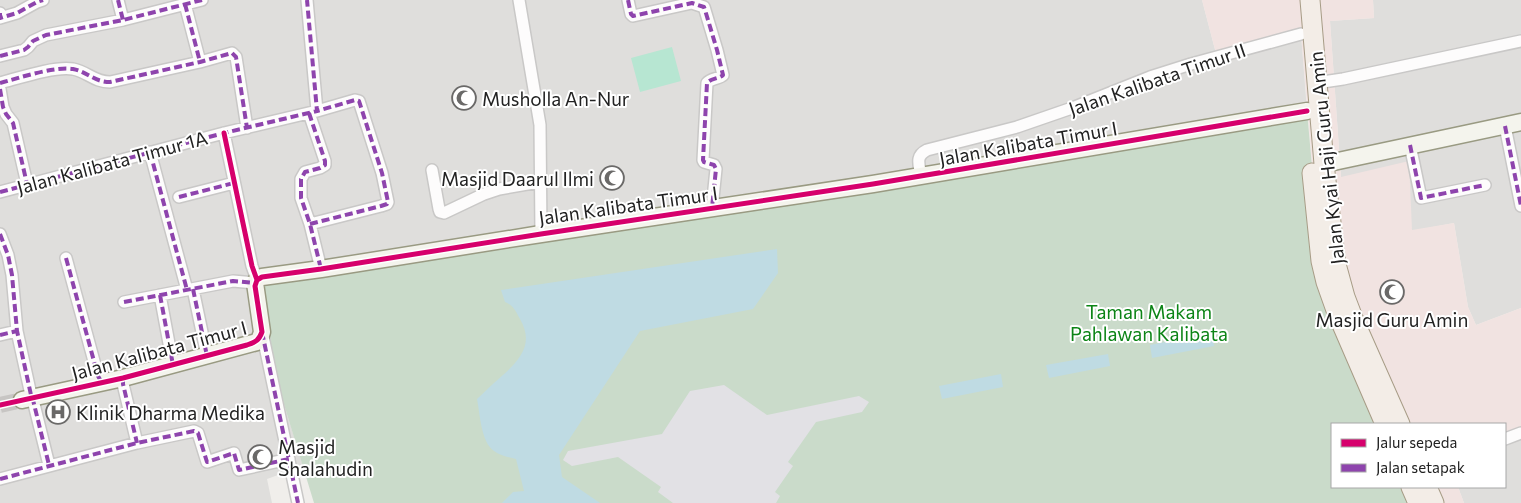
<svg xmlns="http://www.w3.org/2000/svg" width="1521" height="503" font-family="Commissioner,sans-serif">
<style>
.residential{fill:#dfdedc}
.commercial{fill:#f1e3e1}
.cemetery{fill:#cadbca}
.pitch{fill:#b7e6d2}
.plaza{fill:#e2e1e5}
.water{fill:#bfdbe3}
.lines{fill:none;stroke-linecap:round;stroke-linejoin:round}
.secondary-tunnel{stroke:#c7c5c3;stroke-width:16;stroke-dasharray:16 8;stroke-linecap:butt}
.street-casing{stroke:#c9c8c7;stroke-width:14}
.secondary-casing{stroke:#999a82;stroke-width:19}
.primary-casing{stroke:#a79c86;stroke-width:21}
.street{stroke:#fdfcfc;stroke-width:11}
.secondary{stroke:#f4f4ed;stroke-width:16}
.primary{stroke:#f3ede7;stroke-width:19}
.quiet{stroke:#8e44ad;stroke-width:4;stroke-dasharray:8 4;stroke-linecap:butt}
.cycleway-casing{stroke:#fff;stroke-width:8}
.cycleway{stroke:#d6006c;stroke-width:5}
.labels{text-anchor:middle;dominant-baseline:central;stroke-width:4;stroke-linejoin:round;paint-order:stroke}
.street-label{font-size:19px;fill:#222;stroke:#fff}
.poi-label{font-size:19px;fill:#222;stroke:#fff;text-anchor:start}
.park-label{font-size:19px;fill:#0c8416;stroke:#fff}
</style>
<rect width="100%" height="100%" fill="#f0eeeb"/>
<!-- residential -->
<path class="residential" d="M0 0H1202L1218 61 1301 34 1307 111 262 332 303 466 267 479 272 503H0Z
M1373 0H1521V308L1476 325 1468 307 1454 223 1412 231 1341 177 1330 21 1374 18Z
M1521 433V503H1464L1458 487H1505V439Z"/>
<!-- commercial -->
<path class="commercial" d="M1202 0H1373L1374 18 1330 21 1341 177 1409 161 1412 230 1454 223 1468 307 1476 325 1521 308V433L1505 439V424H1386L1320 256 1301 34 1218 61Z
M1411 487H1458L1464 503H1418Z"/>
<!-- cemetery -->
<path class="cemetery" d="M1307 111 1320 256 1385 424H1332V487H1411L1419 503H314L262 332 257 280Z"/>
<!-- pitch -->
<path class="pitch" d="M672 47 681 81 640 92 631 58Z"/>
<!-- plaza -->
<path class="plaza" d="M724 385 767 415 859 396 869 402 862 412 816 422 788 462 793 466 775 492 780 496 776 503H673L658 492 661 487 618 457 572 466 563 460 568 451 662 434 690 391Z"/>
<!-- water -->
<path class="water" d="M777 249 778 273 753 309 640 331 559 455 562 477 600 503H502L513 492 524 491 516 459C509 457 500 456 494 451 481 442 480 414 477 399 483 394 488 388 494 383 514 365 537 348 520 319 515 310 514 306 505 302L501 290Z
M1212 333 1214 346 1152 358 1150 345Z
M1108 354 1110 366 1049 378 1046 365Z
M1001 374 1003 387 942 399 939 386Z"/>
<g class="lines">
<!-- secondary-tunnel -->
<path class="secondary-tunnel" d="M0 405 22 400"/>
<!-- street casing -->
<g class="street-casing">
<path id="street" d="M118 0 123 20
M519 0 540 125 541 234
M628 0 631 14 633 16 692 3 704 7 705 10 717 50 723 75C719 79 711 78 707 83L703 160 704 162 714 165 716 169 712 208
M185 4 200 62
M0 13V18L17 13 37 2 43 0
M0 56 24 50 28 47 33 41 46 35 123 20 202 0
M0 83C19 78 54 66 73 69 88 72 94 82 110 82L200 62 232 53 236 57 247 128
M1316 83 1343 79 1521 41
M0 89 3 107 6 114 13 123 27 184
M309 113 325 161V165L320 168 305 172 301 179V198L310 224 321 269
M1505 126 1521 206
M224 133 252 266 257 280
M1410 145 1421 198 1485 185
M150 152 187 290
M432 170 439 209 440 212 444 213 484 194 499 189 539 182
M921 176C919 164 915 156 927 150L1017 127 1072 108 1150 77 1191 64 1301 34
M0 192 224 133 317 111 307 0
M179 197 234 183
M310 224 381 206 387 204 388 202 382 173 359 101 355 100 317 111
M0 234 8 255 12 275 17 331 31 395 34 397 33 400 49 465
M66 258 98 376 102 383
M193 289 207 356
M160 295 173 365
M124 302 233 281 255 283
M262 332 298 503
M0 335 17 331
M123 378V384L137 443
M1505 439 1521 433
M0 479 137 443 194 431 198 433 207 462 234 453 239 470 289 459"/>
</g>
<!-- secondary casing -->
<g class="secondary-casing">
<path id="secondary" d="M1324 164 1521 122
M22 400 123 378 257 342 260 338 262 332 255 283 258 278 262 277 321 269 541 234 873 184 1307 111"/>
</g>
<!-- primary casing -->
<g class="primary-casing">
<path id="primary" d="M1310 0 1324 164 1336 264 1345 297 1353 318 1400 424
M1312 173 1321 261 1326 282 1337 313 1385 424
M1411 487 1418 503
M1427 487 1434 503"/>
</g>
<!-- street -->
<use href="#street" class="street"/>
<!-- secondary -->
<use href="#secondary" class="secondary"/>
<!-- primary -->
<use href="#primary" class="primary"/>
<!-- quiet -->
<path class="quiet" d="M118 0 123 20
M628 0 631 14 633 16 692 3 704 7 705 10 717 50 723 75C719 79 711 78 707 83L703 160 704 162 714 165 716 169 712 208
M185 4 200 62
M0 13V18L17 13 37 2 43 0
M0 56 24 50 28 47 33 41 46 35 123 20 202 0
M0 83C19 78 54 66 73 69 88 72 94 82 110 82L200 62 232 53 236 57 247 128
M0 89 3 107 6 114 13 123 27 184
M309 113 325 161V165L320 168 305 172 301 179V198L310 224 321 269
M1505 126 1521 206
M1410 145 1421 198 1485 185
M150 152 187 290
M0 192 224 133 317 111 307 0
M179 197 234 183
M310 224 381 206 387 204 388 202 382 173 359 101 355 100 317 111
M0 234 8 255 12 275 17 331 31 395 34 397 33 400 49 465
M66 258 98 376 102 383
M193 289 207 356
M160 295 173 365
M124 302 233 281 255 283
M262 332 298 503
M0 335 17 331
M123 378V384L137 443
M0 479 137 443 194 431 198 433 207 462 234 453 239 470 289 459"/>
<!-- cycleway casing -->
<g class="cycleway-casing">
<path id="cycleway" d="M257 280 262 277 321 269 541 234 873 184 1307 111
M0 405 123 378 247 345C256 342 259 340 262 332L255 286 257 280 252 266 224 133"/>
</g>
<!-- cycleway -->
<use href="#cycleway" class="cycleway"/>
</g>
<!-- icons -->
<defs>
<g id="mosque-ring" transform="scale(1.25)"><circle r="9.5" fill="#fff" stroke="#6a6968" stroke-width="1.5"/><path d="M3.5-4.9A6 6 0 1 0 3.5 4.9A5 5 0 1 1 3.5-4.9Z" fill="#6a6968"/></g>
<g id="hospital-ring" transform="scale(1.25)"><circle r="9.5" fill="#fff" stroke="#6a6968" stroke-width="1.5"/><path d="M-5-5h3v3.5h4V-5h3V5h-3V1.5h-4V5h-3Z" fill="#6a6968"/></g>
</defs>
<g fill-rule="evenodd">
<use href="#mosque-ring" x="464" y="98"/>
<use href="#mosque-ring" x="612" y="178"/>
<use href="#mosque-ring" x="1392" y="292"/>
<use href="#hospital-ring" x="58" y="412"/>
<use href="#mosque-ring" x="260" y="457"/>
</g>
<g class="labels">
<!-- street labels -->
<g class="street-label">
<text transform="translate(1157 79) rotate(-19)">Jalan Kalibata Timur II</text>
<text transform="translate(1028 143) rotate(-10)">Jalan Kalibata Timur I</text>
<text transform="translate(1326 158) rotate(-96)">Jalan Kyai Haji Guru Amin</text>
<text transform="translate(112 162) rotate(-15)">Jalan Kalibata Timur 1A</text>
<text transform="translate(628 205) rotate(-8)">Jalan Kalibata Timur I</text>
<text transform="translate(159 350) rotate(-15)">Jalan Kalibata Timur I</text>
</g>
<!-- poi labels -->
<g class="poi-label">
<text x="482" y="98">Musholla An-Nur</text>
<text x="594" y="178" text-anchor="end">Masjid Daarul Ilmi</text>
<text x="1392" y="319" text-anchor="middle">Masjid Guru Amin</text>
<text x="76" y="412">Klinik Dharma Medika</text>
<text x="278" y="446">Masjid<tspan x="278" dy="22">Shalahudin</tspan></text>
</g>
<!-- park labels -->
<g class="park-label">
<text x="1149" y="311">Taman Makam<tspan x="1149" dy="22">Pahlawan Kalibata</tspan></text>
</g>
</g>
<!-- legend -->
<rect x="1331" y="423" width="175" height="65" fill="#ffffff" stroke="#a7a7a7"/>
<rect x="1341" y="439" width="25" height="8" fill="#d6006c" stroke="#a7a7a7"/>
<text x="1376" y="448" font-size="15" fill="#222222">Jalur sepeda</text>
<rect x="1341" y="464" width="25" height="8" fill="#8e44ad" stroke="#a7a7a7"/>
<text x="1376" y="473" font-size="15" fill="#222222">Jalan setapak</text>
</svg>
